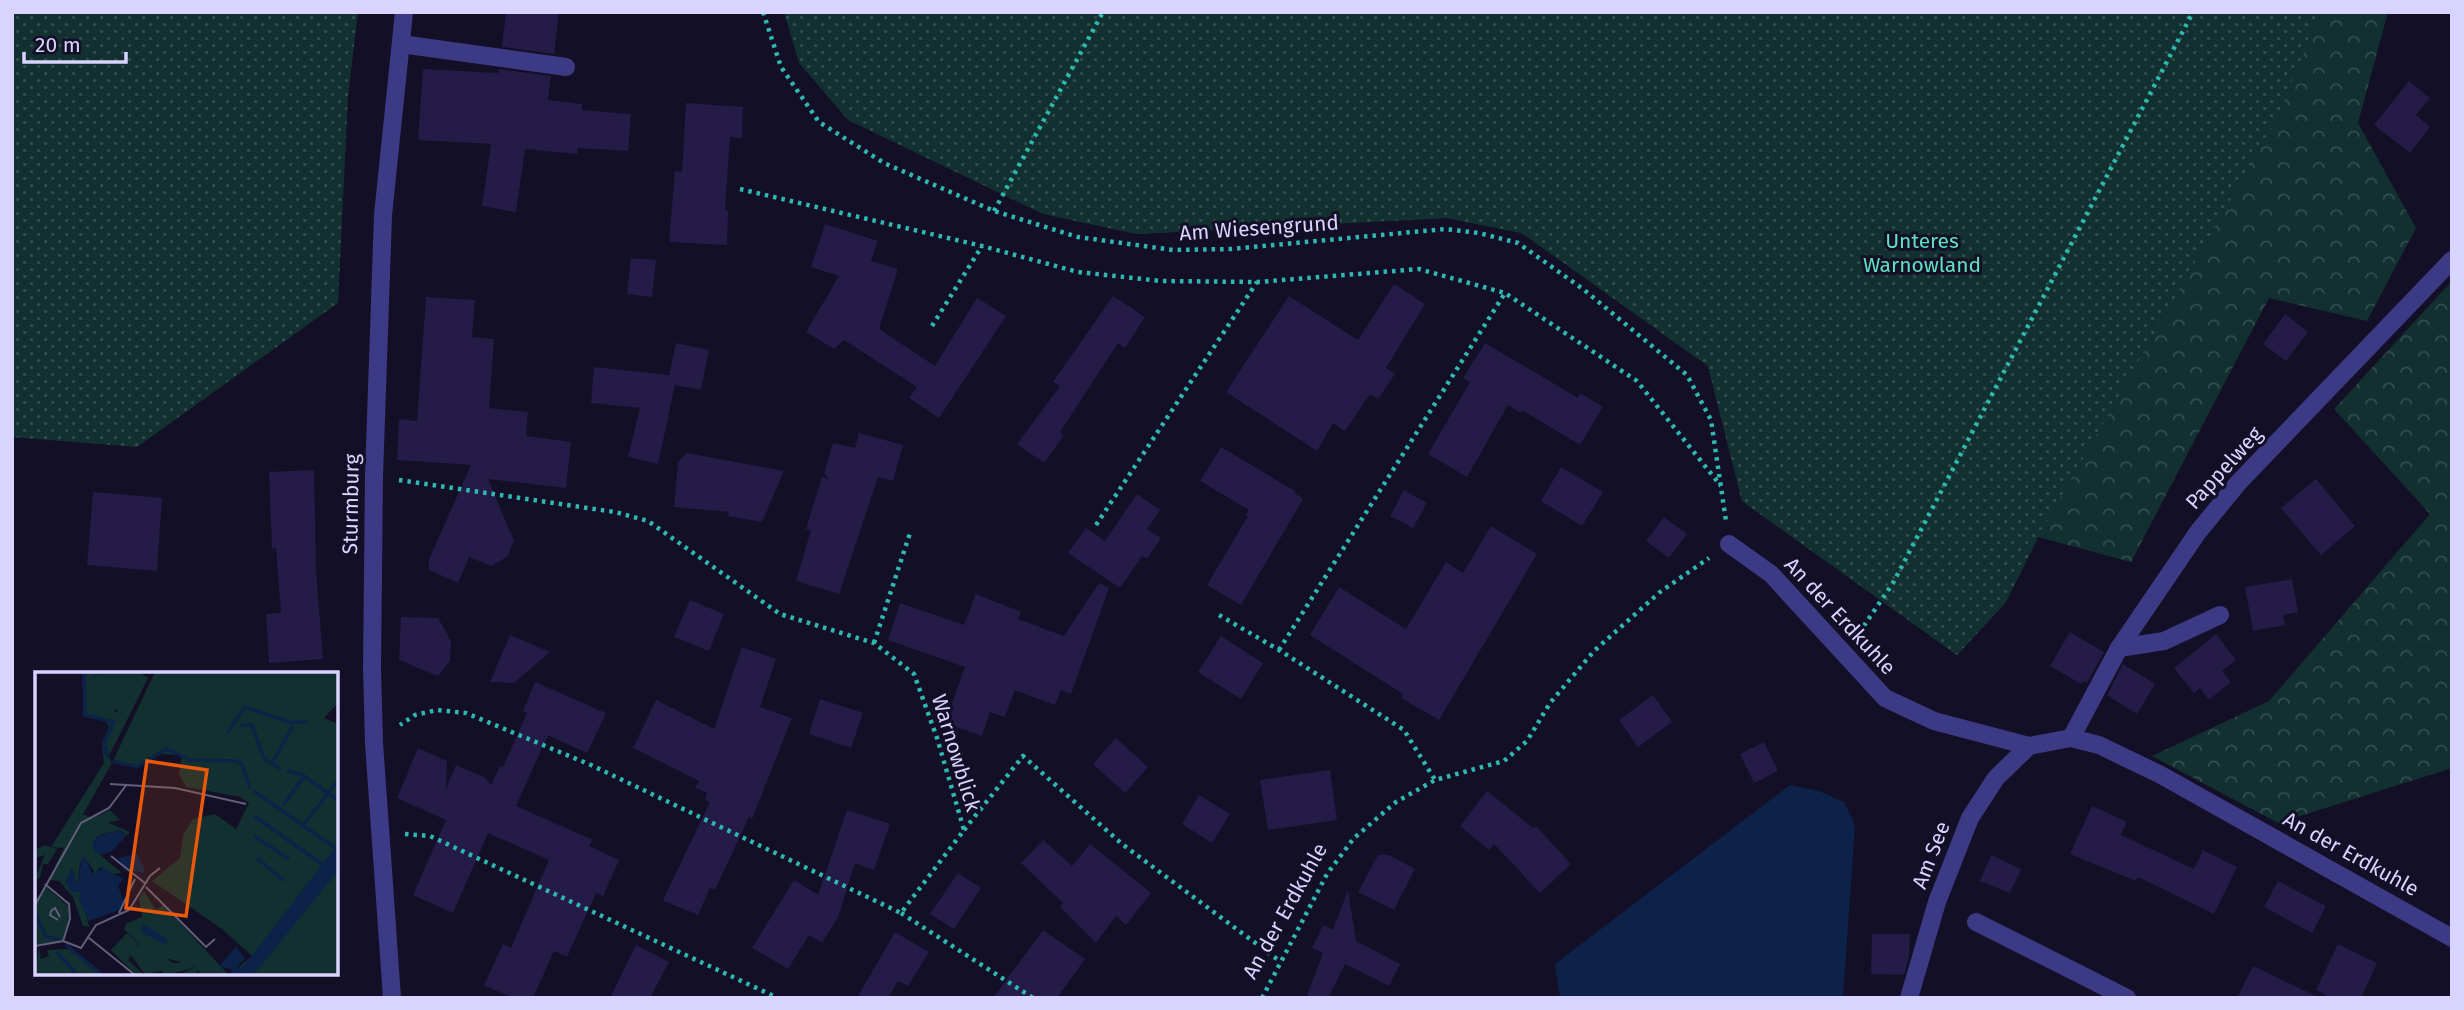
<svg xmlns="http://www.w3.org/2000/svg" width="2464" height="1010" font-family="'Fira Sans',sans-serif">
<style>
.forest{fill:url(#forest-crowns)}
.park{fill:url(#park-dots)}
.water{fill:#0c2248}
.building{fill:#241b47}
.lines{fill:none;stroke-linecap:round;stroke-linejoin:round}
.path{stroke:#2fb8b0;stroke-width:4.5;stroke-dasharray:3.5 5;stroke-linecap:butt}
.lane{stroke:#3d3a85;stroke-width:18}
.street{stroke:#3d3a85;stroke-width:18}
.labels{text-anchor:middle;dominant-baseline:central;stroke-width:6;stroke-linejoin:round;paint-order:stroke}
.street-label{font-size:21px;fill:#d9d4ff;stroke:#130f26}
.park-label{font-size:21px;fill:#5fe0c0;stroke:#130f26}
.inset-river{fill:none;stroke:#0c2248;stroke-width:3.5}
.inset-road{fill:none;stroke:#625e7d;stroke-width:2}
.view{fill:#e8590c;fill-opacity:0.15;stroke:#e8590c;stroke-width:3.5}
.inset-edge{fill:none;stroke:#d9d4ff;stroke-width:3.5}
</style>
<defs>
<pattern id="forest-crowns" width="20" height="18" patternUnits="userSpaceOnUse" patternTransform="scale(1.75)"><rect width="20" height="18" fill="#12302f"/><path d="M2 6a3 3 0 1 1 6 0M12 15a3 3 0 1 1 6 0" fill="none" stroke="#344d4e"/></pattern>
<pattern id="park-dots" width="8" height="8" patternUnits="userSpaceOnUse" patternTransform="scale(1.75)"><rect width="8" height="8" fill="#12302f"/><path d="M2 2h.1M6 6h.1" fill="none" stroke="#344d4e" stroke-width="1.8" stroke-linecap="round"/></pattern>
</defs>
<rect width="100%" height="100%" fill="#130f26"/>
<!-- forest -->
<path class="forest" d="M2144 12H2388L2358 123 2416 228 2367 321 2269 298 2131 562 2038 537 2006 602 1957 655 1742 501 1708 366 1522 233 1447 218 1136 234 1198 101Z
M2452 281V768L2278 823 2152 756 2269 701 2430 514 2334 409Z"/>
<!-- park -->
<path class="park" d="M12 12H358L348 96 338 303 137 447 12 437Z
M784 12H2320L2277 118 2038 537 2006 602 1957 655 1742 501 1708 366 1522 233 1447 218 1136 234 1043 214 848 120 799 63Z"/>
<!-- water -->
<path class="water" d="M1790 785 1819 791 1844 802 1855 825 1843 998H1560L1555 964Z"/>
<!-- building -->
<path class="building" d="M506 12H559L554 54 502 47Z
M423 69 498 73 499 69 551 76 548 100 582 104V110L631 114 628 151 578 148 577 154 525 149 516 212 482 206 491 144 418 140Z
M2409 81 2430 98 2416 115 2430 127 2410 153 2374 125Z
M686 103 743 107 742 138 730 137 725 210 728 211 727 245 669 242 675 171 682 172Z
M825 224 878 241 871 261 898 269 879 329 935 366 977 298 1006 316 939 418 909 398 917 387 844 340 834 349 806 332 839 276 811 267Z
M631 258 656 260 652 297 627 294Z
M1394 284 1425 304 1386 368 1395 374 1378 399 1370 394 1345 431 1333 423 1317 451 1226 392 1289 296 1358 340Z
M1113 296 1145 317 1125 348 1118 343 1060 432 1064 435 1044 463 1017 444 1060 386 1053 382Z
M426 297 475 300 472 337 494 339 489 408 528 412 526 436 571 442 566 488 488 479 514 541 507 557 491 566 469 557 458 583 429 570V559L471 465 397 460 399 419 417 421Z
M2285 314 2308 332 2286 361 2263 344Z
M676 343 709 350 701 390 675 385 658 464 628 457 640 408 591 403 594 367 669 375Z
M1485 343 1578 398 1580 393 1603 407 1580 445 1522 410 1521 413 1508 405 1467 477 1428 454 1470 382 1463 378Z
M859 433 903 445 893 481 878 477 839 594 796 581 811 530 806 529 822 477 829 479 824 473 833 443 855 448Z
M1221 447 1295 491 1294 493 1303 499 1241 605 1207 585 1248 516 1246 515 1249 510 1200 481Z
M687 453 784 471 762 522 728 516 729 512 674 507 678 462Z
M1561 467 1603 492 1582 526 1541 501Z
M314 470 316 571 323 659 269 663 266 614 281 613 276 548 272 549 269 472Z
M2316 479 2355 526 2321 555 2281 508Z
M1404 490 1427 503 1413 528 1390 516Z
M93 492 162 498 157 571 87 565Z
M1137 494 1160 510 1147 529 1161 538 1147 559 1142 556 1120 588 1068 553 1086 528 1105 541Z
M1664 517 1687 534 1669 558 1646 541Z
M1491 526 1537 554 1439 720 1401 698 1403 694 1310 635 1339 587 1406 629 1446 562 1463 573Z
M2292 579 2298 612 2283 615 2285 625 2253 631 2245 587Z
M1099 583 1109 588 1071 694 1061 690 1055 705 1015 690 1005 717 990 712 982 736 945 723 965 667 888 640 900 603 964 625 976 594 1021 612 1018 619 1064 636Z
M690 600 724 614 709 651 674 637Z
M401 617 438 618 451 641 450 661 438 676 399 660Z
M2070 632 2104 652 2087 683 2083 681 2081 684 2050 666Z
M2216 634 2236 660 2222 671 2231 682 2209 700 2200 688 2194 693 2174 668Z
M510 635 550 652 514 683 490 682Z
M1221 636 1263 663 1241 699 1198 672Z
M742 647 776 659 760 707 792 718 752 819 749 817 715 890 710 888 698 915 664 901V898L710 802 705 800 707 793 695 788 699 781 633 748 656 700 714 729Z
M2123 664 2155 684 2137 714 2107 695Z
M535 682 606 713 587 753 548 735 516 806 593 840 589 846 619 860 603 896 596 893 567 957 554 951 533 998H513L484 985 503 944 511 948 549 860 488 833 453 913 413 895 446 820 397 798 418 748 447 761 446 789 456 765 484 777 491 785 500 766 503 767 527 713 523 711Z
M1653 695 1672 722 1638 747 1619 720Z
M820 699 863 713 851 748 809 734Z
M1116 738 1148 767 1125 793 1093 764Z
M1764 742 1778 771 1754 783 1740 754Z
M1330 770 1337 820 1268 830 1260 780Z
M1487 791 1533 828 1536 826 1571 864 1540 893 1494 844 1489 850 1460 826Z
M1199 795 1230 814 1212 843 1182 824Z
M2092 806 2127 822 2121 835 2194 869 2203 850 2237 867 2214 914 2138 877 2136 881 2070 854Z
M847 810 890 824 874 870 855 863 838 917 822 943 809 935 788 969 752 948 794 880 818 895Z
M1043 840 1072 866 1090 844 1151 893 1126 925 1116 916 1096 943 1060 907 1063 903 1021 863Z
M1378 855H1389L1415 869 1394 910 1358 892Z
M1991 855 2021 869 2010 893 1980 881Z
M958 873 981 888 954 929 930 914Z
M2278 881 2326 906 2312 933 2264 907Z
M1348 890 1356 941 1400 964 1389 986 1345 964 1328 998H1306L1323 953 1312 948 1323 925 1333 930Z
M1043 930 1085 959 1057 998H993Z
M895 932 929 952 908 986 898 981 888 998H857Z
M1872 934H1910L1909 957 1904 975 1871 974Z
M2338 944 2377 963 2361 998H2332L2316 990Z
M636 945 669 962 650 998H610Z
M2253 966 2320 998H2237Z"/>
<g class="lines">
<!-- path -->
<path class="path" d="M763 12 781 67 819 122 884 163 994 211 1078 237 1173 250 1231 249 1445 229 1479 233 1518 243 1583 289 1687 375 1711 420 1726 521
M740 189 982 246 1078 272 1161 281 1258 282 1419 269 1505 293
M994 211 1103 12
M932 326 982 246
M399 480 615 512 648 521 780 614 874 643 914 674 937 738 964 830 901 913 591 765 466 713 437 710 415 715 400 725
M1096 525 1257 282
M1219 615 1279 650 1404 730 1435 780
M1859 633 1893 583 2193 12
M874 643 911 530
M1279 650 1505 293 1637 381 1721 486
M964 830 1023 756 1122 844 1281 962
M405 834 430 836 778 998
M901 913 1033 998
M1262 998 1327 874 1354 838 1396 802 1435 780 1504 761 1527 741 1550 703 1594 651 1660 592 1709 558"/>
<!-- lane -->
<path class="lane" d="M401 44 566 67
M2119 648 2164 641 2220 615"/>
<!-- street -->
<path class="street" d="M1729 544 1771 574 1885 698 1934 721 2029 746 2071 738 2099 745 2161 775 2452 938
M2071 738 2119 648 2198 532 2239 482 2452 260
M1976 922 2127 998
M392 998 374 743 372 668 374 476 383 215 404 12
M1909 998 1937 902 1970 818 1996 778 2029 746"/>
</g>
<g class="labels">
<!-- street labels -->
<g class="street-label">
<text transform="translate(1259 228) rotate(-4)">Am Wiesengrund</text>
<text transform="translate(2224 468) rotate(-48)">Pappelweg</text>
<text transform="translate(351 504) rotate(-89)">Sturmburg</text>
<text transform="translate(1840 616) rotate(47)">An der Erdkuhle</text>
<text transform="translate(956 753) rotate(73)">Warnowblick</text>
<text transform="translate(2351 854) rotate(29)">An der Erdkuhle</text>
<text transform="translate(1931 855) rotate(-69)">Am See</text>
<text transform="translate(1285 911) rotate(-61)">An der Erdkuhle</text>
</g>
<!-- park labels -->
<g class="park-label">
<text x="1922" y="241">Unteres<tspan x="1922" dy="24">Warnowland</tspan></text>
</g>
</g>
<!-- overview -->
<g transform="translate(35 672)">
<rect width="303" height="303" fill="#130f26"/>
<path d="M48 0H65L59 5 61 17 83 45 72 81 77 91 48 142 58 146 75 138 85 148 55 154 19 196 29 176 16 175 69 91 67 71 74 54 70 48 48 43ZM92 261 103 272 93 288 109 303H101L76 278ZM4 275 6 287 14 284 12 278 33 277 66 303H0Z" fill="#12302f"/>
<path d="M65 0H104L113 6 72 88V75L84 50 75 43 82 40 81 35 61 37 53 31 61 17 58 7ZM70 149 95 160 91 164 85 158 65 163V183L87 201 76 202 65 195 56 208 59 199 53 190 45 191 42 216 37 196 30 210 39 220 47 219 54 255 48 254 38 225 24 209 13 208 44 155ZM10 173 22 177 13 192H8L5 206 0 207 10 183 0 186V178ZM109 219 121 238 128 233 194 303 163 302 170 293 163 285 158 296 131 303 146 290 126 285 98 286 94 282 104 272 89 257 92 251 107 245 104 226Z" fill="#12302f"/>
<path d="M49 31 61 42 64 40 57 35H83L75 44 87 51 72 75 69 68 79 50 58 46ZM161 277 163 285 170 286 167 291 174 292 169 302 162 298 163 303H144L160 295 153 286ZM122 279 138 291H146L131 303 126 299 110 302 98 286 119 284Z" fill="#12302f"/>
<path d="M120 0H303V31L289 46 303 52V303H195L217 284 187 257 117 209 145 186 148 163 158 147 180 142 201 157 214 131 205 125 151 115 144 102 147 83 124 82 102 95 77 91ZM10 214 33 234 34 248 27 268 0 273V236Z" fill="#12302f"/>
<path d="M83 158 91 164 77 179 66 183 59 179 57 172 62 165ZM303 172V199L225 295 217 303H195L198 298 184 294 201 275 210 286 201 296 208 295ZM48 181 58 203 68 195 88 207 83 214 89 229 84 238 54 249 43 225 47 219 37 221 30 210 37 196 42 215ZM102 182 110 197 109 201 89 197 83 186ZM107 251 132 267 131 273 106 260Z" fill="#0c2248"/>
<path class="inset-river" d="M49 0 50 43 79 50 69 70 73 86M205 53H217L229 87 246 97M192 61 210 35 257 51 272 49M78 89 102 95 132 77 155 88 201 89 207 92 215 116M236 93 258 54M252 99 266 102 303 128M219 119 303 178M248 133 268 106M219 144 287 192M268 153 303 109M219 164 254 187M222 186 249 209M0 241 11 265 25 267M31 273 67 303M22 280 42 303"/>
<path class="inset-road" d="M75 112 140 116 211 132M76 184 111 212M111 215 171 275 180 267M0 233 46 151 74 136 92 112M84 241 100 207M23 248 15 243 16 239 20 236 25 245M54 266 100 303M28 269 46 276 61 253 94 238 115 204 125 196M0 274 28 269 35 247 34 232 10 212"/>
<path class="view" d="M112 89 172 98 151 244 91 236Z"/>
<rect width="303" height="303" class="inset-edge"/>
</g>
<!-- border -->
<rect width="2464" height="1010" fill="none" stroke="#d9d4ff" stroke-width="28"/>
<!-- scale -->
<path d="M24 52v10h102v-10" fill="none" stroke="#d9d4ff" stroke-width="3.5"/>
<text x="35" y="52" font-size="21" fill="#d9d4ff" stroke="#130f26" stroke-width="5" paint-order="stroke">20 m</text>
</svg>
